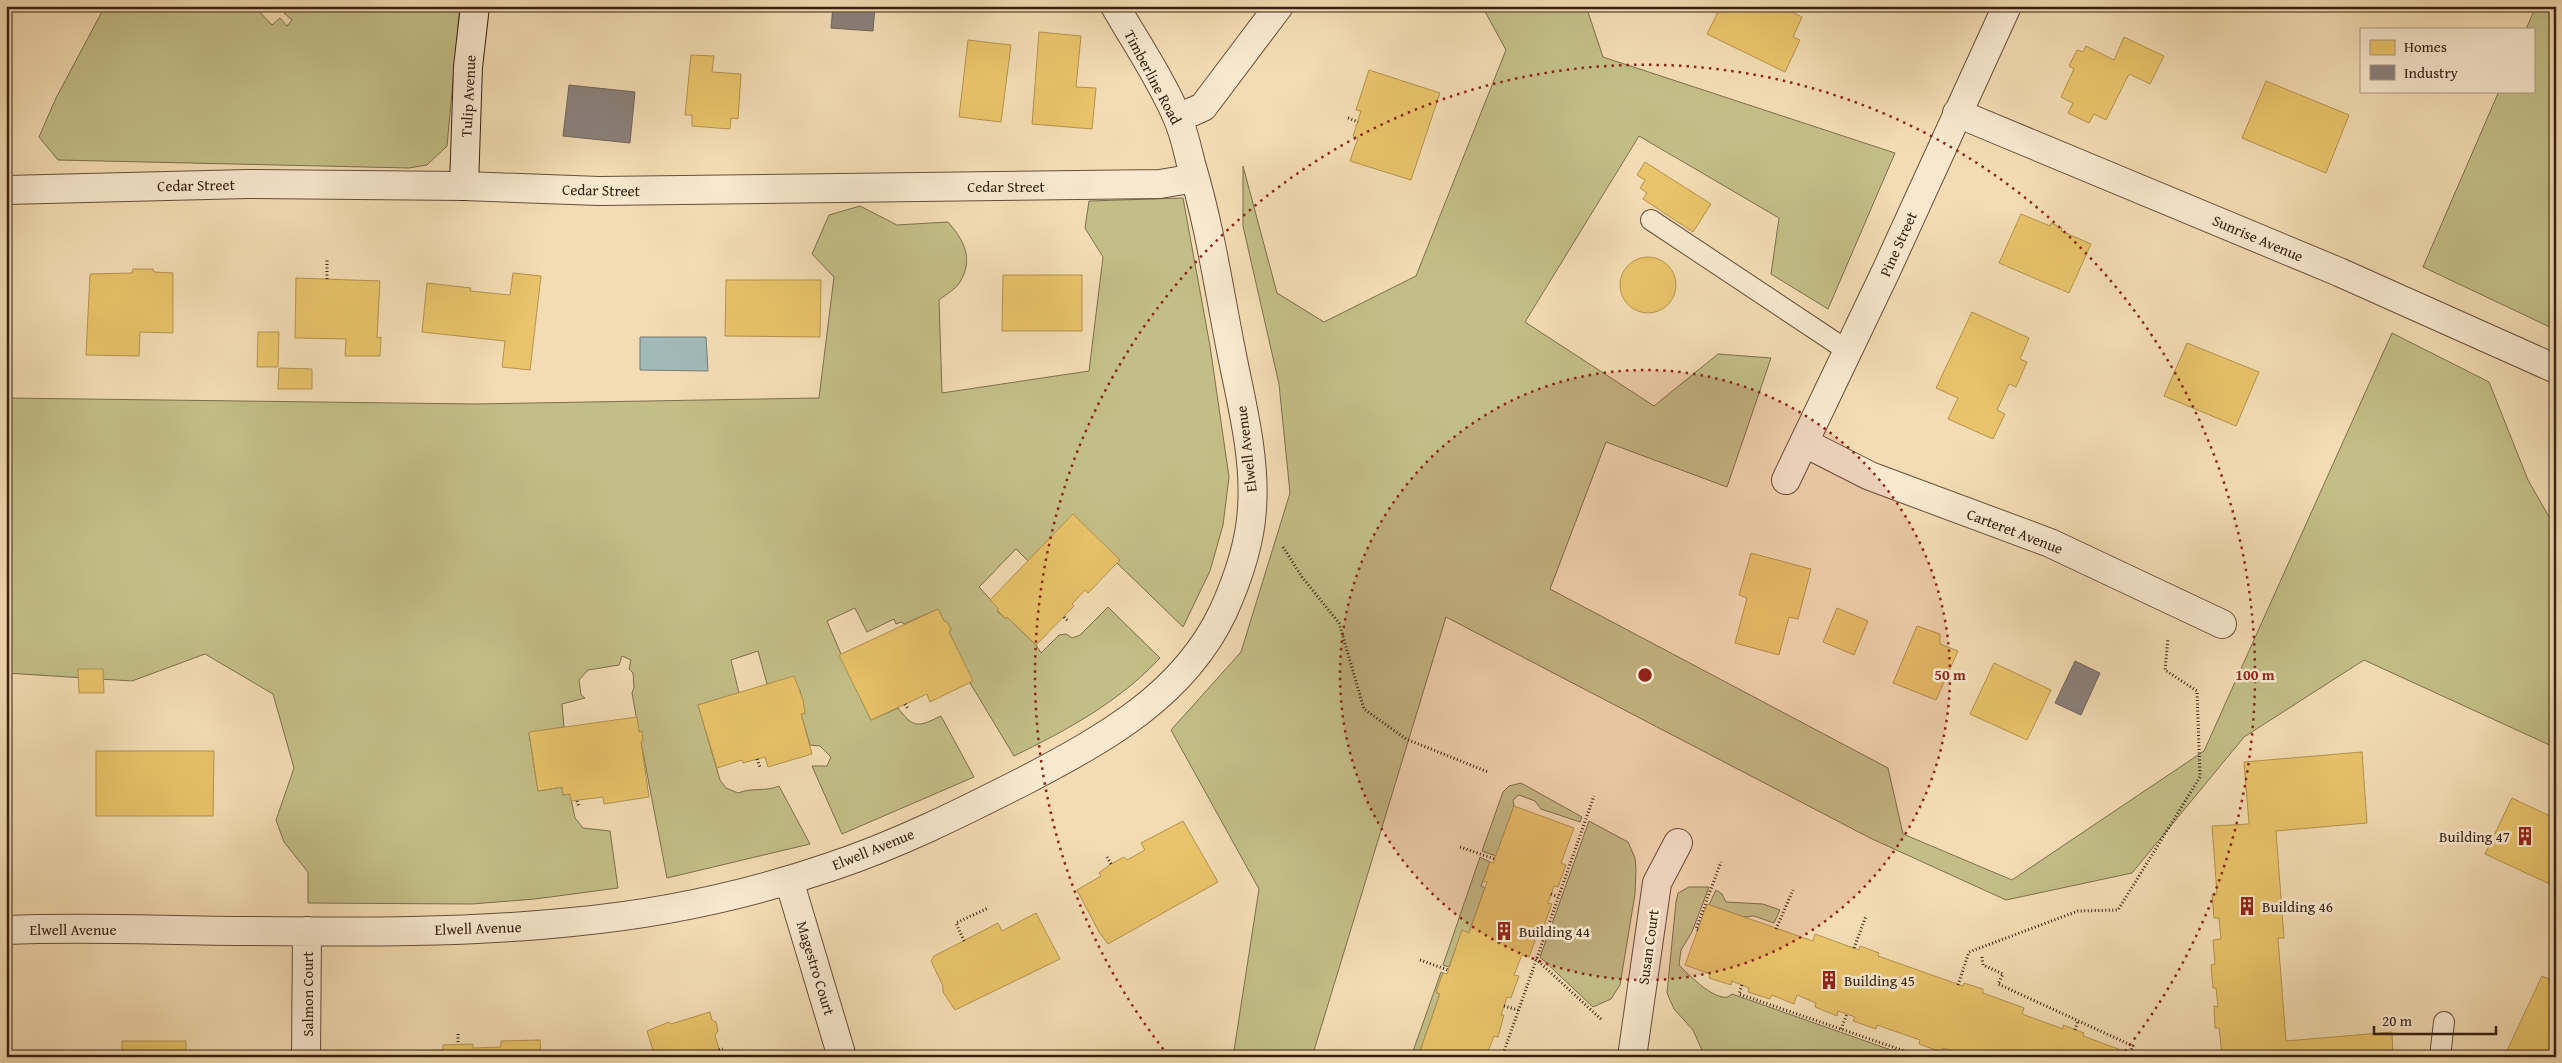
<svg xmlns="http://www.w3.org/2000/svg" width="2562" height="1063" font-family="'Gentium Book Plus',serif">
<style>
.green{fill:#c3be87;stroke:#7d6f4d}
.water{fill:#a1b9b8;stroke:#777c76}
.homes{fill:#e9c46a;stroke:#b49350}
.industry{fill:#8a817c;stroke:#71645c}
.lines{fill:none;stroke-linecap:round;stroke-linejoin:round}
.lane-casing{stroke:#664f3b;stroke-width:22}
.street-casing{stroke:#664f3b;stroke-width:30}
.secondary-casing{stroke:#372013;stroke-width:30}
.path{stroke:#372013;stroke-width:3;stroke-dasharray:1 2.5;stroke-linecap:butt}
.lane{stroke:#f7e8ce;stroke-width:20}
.street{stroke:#f7e8ce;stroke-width:28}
.secondary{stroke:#f7e8ce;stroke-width:28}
.ring{fill:none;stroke:#8f2418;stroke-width:2.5;stroke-dasharray:2.5 5}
.labels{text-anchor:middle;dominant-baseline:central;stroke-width:5;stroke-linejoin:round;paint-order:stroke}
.street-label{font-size:15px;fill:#372013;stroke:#f7e8ce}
.poi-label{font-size:15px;fill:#372013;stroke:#f7e8ce;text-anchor:start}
.centre{fill:#8f2418;stroke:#f7e8ce;stroke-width:2.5}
.ring-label{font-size:15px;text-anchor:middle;font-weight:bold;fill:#8f2418;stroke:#f7e8ce;stroke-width:5;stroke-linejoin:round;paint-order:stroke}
</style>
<rect width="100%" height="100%" fill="#f3dcb3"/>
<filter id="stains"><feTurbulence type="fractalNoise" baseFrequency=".004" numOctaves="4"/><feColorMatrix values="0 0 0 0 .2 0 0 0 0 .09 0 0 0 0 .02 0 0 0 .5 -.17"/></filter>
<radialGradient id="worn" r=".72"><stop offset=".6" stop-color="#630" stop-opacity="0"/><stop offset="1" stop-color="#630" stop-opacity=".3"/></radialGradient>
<!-- green -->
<path class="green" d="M105 6H254L272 25 280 18 287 26 292 20 284 13 295 6H460L447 146 427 165 409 168 58 160 39 137 56 98Z
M1482 6H1586L1603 57 1895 153 1828 309 1771 274 1779 218 1639 136 1525 322 1654 406 1718 354 1771 358 1727 487 1606 442 1550 589 1888 768 1903 834 2012 880 2204 751 2392 333 2489 382 2528 480 2556 529V748L2364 660 2244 737 2132 873 2006 900 1870 838 1446 617 1312 1057H1233L1259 889 1171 730 1241 652 1290 493 1279 384 1243 226V166L1277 293 1324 322 1416 276 1506 50Z
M2536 6H2556V330L2423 267 2499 91H2533V29H2526Z
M1183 198 1210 346 1229 477 1223 525 1210 571 1183 627 1117 563 1120 560 1073 515 1028 561 1016 549 979 587 999 609 997 611 1006 619 1007 617 1036 645 1041 653 1059 635 1066 634 1072 638 1080 635 1108 607 1160 658C1119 702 1067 730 1014 756L970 683 972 681 949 632 951 629 947 622 944 621 938 609 904 624 901 622 896 624 894 619 867 632 855 608 827 621 841 654 840 655 871 720 898 708C914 729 918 727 941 716L974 777 842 834 812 766H827L831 757 820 746 810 745 801 714 805 713 800 690 767 684 758 651 731 660 739 693 698 705 720 780 726 788 738 793C753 787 766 792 779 786L810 844 667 878 641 742 643 741 639 732 632 693 634 687 633 673 629 669 631 660 622 656 619 665 588 670 579 680 581 695 585 698 562 704 564 727 529 733 538 791 562 787 563 795 570 794 575 818 583 828 610 831 618 888 535 899 472 904 308 903V872L284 842 276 820 294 768 273 694 205 654 132 681 6 673V398L475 404 819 398 834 277 812 254 829 215 860 206 897 225 948 222C964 240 974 259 960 282 956 289 945 295 939 300L942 393 1089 371 1103 257 1085 228 1089 201Z
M1521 783 1582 817 1580 822 1541 809 1535 801 1519 795 1513 800 1514 806 1496 856 1482 851 1503 792 1509 786Z
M1589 821 1628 842 1635 858 1636 869 1635 894 1620 985 1611 999 1593 1007 1540 957Z
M1480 857 1490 862 1481 886 1485 888 1469 933 1462 931 1449 967 1443 965Z
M1689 887H1709L1692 932 1681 950 1679 965C1689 975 1713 1000 1728 997L1732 994 1891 1050 1888 1057H1705L1693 1030 1674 1009 1667 993 1676 902 1678 893Z
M1716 890 1722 894 1726 902 1763 904 1780 910 1774 923 1754 916 1744 917 1709 905Z
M1441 972 1443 973 1436 992 1440 994 1418 1057H1411Z"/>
<!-- water -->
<path class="water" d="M640 337H706L708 371 640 370Z"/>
<!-- homes -->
<path class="homes" d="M1721 6H1780L1802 17 1793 37 1800 40 1785 72 1707 34Z
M1039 32 1081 36 1076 87 1096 88 1092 129 1032 124Z
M2124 37 2164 56 2150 84 2129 74 2106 120 2094 114 2089 123 2068 113 2073 103 2061 97 2074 69 2069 66 2077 50 2083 52 2086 46 2114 60Z
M968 40 1011 45 1001 122 959 117Z
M691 55 714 56 712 72 741 74 738 119 731 118 730 129 692 126V115H685Z
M1369 70 1440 93 1411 180 1350 161 1358 138 1353 136 1361 111 1356 110Z
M2266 81 2349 115 2326 173 2242 138Z
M1645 162 1711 204 1693 232 1643 199 1647 193 1640 188 1645 180 1637 175Z
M2021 214 2050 226 2051 223 2062 228 2061 231 2091 244 2069 293 1999 263Z
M1620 285a28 28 0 1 1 56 0a28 28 0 1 1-56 0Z
M133 269H153L154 272 173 273V333L140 332 139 356 86 355 90 274 132 273Z
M513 273 541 276 530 370 502 367 505 341 422 332 427 283 471 288 470 291 510 295Z
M1003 275H1082V331H1002Z
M296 278 380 281 377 338 381 337 380 356H345L346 339 295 338Z
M726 280H821L820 337 725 336Z
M1972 312 2029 338 2020 359 2027 362 2016 387 2009 384 1997 410 2005 414 1993 439 1948 419 1958 398 1936 388Z
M258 332H279L278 367H257Z
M2187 343 2259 372 2236 426 2164 396Z
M279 368 312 369V389H278Z
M1073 514 1120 560 1088 593 1085 590 1072 604 1074 606 1036 645 1007 617 1006 619 997 610 999 609 990 600Z
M1751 553 1811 569 1798 619 1789 617 1779 655 1735 643 1747 598 1739 595Z
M1837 608 1868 621 1854 655 1823 642Z
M938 609 944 621 947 622 951 629 949 632 973 681 930 702 927 694 871 720 839 655Z
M1917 626 1940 634V644L1958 651 1936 700 1893 683Z
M1994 663 2051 690 2027 740 1970 714Z
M78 669H103L104 693H79Z
M794 676 803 700 805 713 801 714 812 754 768 767 765 757 743 763 742 760 717 768 698 705Z
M637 717 639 732 642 731 643 742H641L649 797 604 804 603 797 571 801 570 794 563 795 562 787 538 791 529 732Z
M96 751H214L213 816H96Z
M2362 752 2367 823 2276 831 2284 938H2278L2286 1041 2392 1032 2393 1057H2252V1053L2222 1055 2219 1028H2215L2214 1006 2218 1007 2216 988H2213L2211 965 2215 964 2213 940 2221 939 2219 918H2214L2212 894H2217L2212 826 2249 824 2244 762Z
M2512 798 2556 819V887L2485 854Z
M1514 806 1574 828 1561 863 1566 865 1558 887 1554 886 1548 903 1552 904 1544 925 1541 924 1529 957 1522 955 1514 975 1519 976 1511 998 1507 997 1501 1015H1504L1498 1037 1494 1036 1486 1057H1418L1440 994 1436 992 1443 973 1447 974 1462 930 1469 933 1487 882 1483 881 1490 862 1493 863Z
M1183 821 1218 882 1108 944 1099 932 1077 890 1101 876 1099 873 1111 864 1124 857 1127 860 1145 850 1141 843Z
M1707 904 1813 941 1815 934 1859 950 1860 946 1879 953 1878 956 1963 986 1964 983 1983 989V993L2024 1008 2022 1014 2063 1029V1025L2084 1033 2083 1036 2129 1053 2127 1057H1958L1959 1054 1952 1051 1943 1048 1941 1052 1919 1044 1920 1040 1877 1025 1876 1029 1853 1021 1855 1017 1838 1011 1837 1016 1815 1007 1816 1003 1797 995 1794 1004 1772 995 1770 999 1748 992 1749 988 1732 981 1731 985 1709 978 1710 974 1685 965Z
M1036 913 1060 959 955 1010 943 992V986L931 961 934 956 998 923 1002 931Z
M2556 964V1057H2504L2542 976 2549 979Z
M710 1012 712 1020 716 1022 718 1031 715 1035 721 1057H655L647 1031 669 1022 671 1024Z
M540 1040 541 1057H416V1051L443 1050V1045L473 1044V1048L501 1047V1041Z
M122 1041H186V1057H122Z
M6 1052H37V1057H6Z"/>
<!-- industry -->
<path class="industry" d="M833 6H875L873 31 831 28Z
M569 85 635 92 630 143 563 136Z
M2075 661 2100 673 2081 715 2055 703Z"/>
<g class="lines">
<!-- lane casing -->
<g class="lane-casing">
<path id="lane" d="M1651 220 1848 351
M2440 1057 2444 1022"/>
</g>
<!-- street casing -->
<g class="street-casing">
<path id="street" d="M1957 113 2339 272 2556 369
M1178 118 1203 107 1279 6
M6 190 248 184 464 186 599 191 1160 184 1195 178
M1805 443 1870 476 2050 543 2222 624
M1786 480 1886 271 2007 6
M789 880 842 1057
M6 930C88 926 169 931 250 931 358 932 466 933 572 922 659 914 748 895 830 867 897 845 963 812 1026 780 1105 738 1183 696 1223 612 1237 581 1250 544 1252 509 1256 455 1240 398 1230 345 1218 284 1209 223 1191 164 1187 148 1184 132 1177 117 1162 81 1135 41 1115 6
M306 1057 307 931
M1632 1057 1657 883 1678 843"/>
</g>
<!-- secondary casing -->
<g class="secondary-casing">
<path id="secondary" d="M464 186 468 67 475 6"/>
</g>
<!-- path -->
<path class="path" d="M1348 118 1358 122
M327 279V260
M1283 547 1302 577 1339 623 1364 709 1406 739 1488 772
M1064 617 1069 622
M905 704 908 709
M757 759 760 767
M577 801 579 807
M1460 847 1495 859
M1107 857 1111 864
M1551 894 1558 897
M1776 929 1793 890
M1698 930 1696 929 1721 862
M964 941 956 923 988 908
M1854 948 1866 916
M1982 957 1983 965 2003 974 1998 984 2133 1046 2129 1057
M1536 959 1602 1020
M1420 960 1448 970
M1742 985 1739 994 1922 1057
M1958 985 1969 952 2078 911 2118 910 2200 777 2197 691 2165 670 2168 638
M1504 1006 1518 1010
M1841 1029 1847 1014
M2075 1030 2078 1020
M458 1034V1044
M719 1050 723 1049
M1502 1057 1594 796
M1892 1057 1895 1048
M1949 1057 1952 1051"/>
<!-- lane -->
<use href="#lane" class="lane"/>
<!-- street -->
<use href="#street" class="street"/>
<!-- secondary -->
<use href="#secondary" class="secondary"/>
</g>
<!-- distance rings -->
<circle cx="1645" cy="675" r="305" fill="#8f2418" fill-opacity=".12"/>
<g class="ring">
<circle cx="1645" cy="675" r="305"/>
<path d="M1168 1055A610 610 0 1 1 2122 1055"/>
</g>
<!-- icons -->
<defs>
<g id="building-bare" transform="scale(1.5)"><path d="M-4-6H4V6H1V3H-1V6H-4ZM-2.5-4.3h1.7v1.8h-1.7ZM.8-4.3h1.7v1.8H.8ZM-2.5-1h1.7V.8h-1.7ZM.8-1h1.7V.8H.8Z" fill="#8f2418" stroke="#f7e8ce" stroke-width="2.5" paint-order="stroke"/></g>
</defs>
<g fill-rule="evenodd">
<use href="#building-bare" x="2525" y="836"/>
<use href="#building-bare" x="2247" y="906"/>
<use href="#building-bare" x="1504" y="931"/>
<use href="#building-bare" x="1829" y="980"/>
</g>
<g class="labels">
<!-- street labels -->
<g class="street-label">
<text transform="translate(1153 77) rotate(62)">Timberline Road</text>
<text transform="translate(468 96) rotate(-87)">Tulip Avenue</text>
<text transform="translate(196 185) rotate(-1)">Cedar Street</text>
<text x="1006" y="186">Cedar Street</text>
<text transform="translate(601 190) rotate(1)">Cedar Street</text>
<text transform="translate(2258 238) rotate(23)">Sunrise Avenue</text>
<text transform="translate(1898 244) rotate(-66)">Pine Street</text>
<text transform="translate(1246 449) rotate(-97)">Elwell Avenue</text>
<text transform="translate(2015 531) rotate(21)">Carteret Avenue</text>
<text transform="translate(873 849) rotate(-22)">Elwell Avenue</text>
<text transform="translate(478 928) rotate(-2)">Elwell Avenue</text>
<text x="73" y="929">Elwell Avenue</text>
<text transform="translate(1648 947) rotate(-82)">Susan Court</text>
<text transform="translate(816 968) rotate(73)">Magestro Court</text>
<text transform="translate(307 994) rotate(-90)">Salmon Court</text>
</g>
<!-- poi labels -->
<g class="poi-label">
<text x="2510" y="836" text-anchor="end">Building 47</text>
<text x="2262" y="906">Building 46</text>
<text x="1519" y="931">Building 44</text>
<text x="1844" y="980">Building 45</text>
</g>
</g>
<circle cx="1645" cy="675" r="8" class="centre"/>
<g class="ring-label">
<text x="1950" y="680">50 m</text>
<text x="2255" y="680">100 m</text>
</g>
<!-- margin -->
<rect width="2562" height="1063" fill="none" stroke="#f3dcb3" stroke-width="25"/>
<rect x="8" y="8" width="2547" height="1048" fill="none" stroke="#372013" stroke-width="2.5"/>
<rect x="12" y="12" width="2537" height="1038" fill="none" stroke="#372013"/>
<!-- legend -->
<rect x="2360" y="28" width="175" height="65" fill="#f7e8ce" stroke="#aa9883"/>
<rect x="2370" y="40" width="25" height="15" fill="#e9c46a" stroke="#aa9883"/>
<text x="2404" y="52" font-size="15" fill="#372013">Homes</text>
<rect x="2370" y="65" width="25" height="15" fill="#8a817c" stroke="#aa9883"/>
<text x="2404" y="78" font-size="15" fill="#372013">Industry</text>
<!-- scale -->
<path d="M2374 1026v8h122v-8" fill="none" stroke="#372013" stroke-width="2.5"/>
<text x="2382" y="1026" font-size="15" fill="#372013" stroke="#f7e8ce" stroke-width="4" paint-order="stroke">20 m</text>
<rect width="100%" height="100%" filter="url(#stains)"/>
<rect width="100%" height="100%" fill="url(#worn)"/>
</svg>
